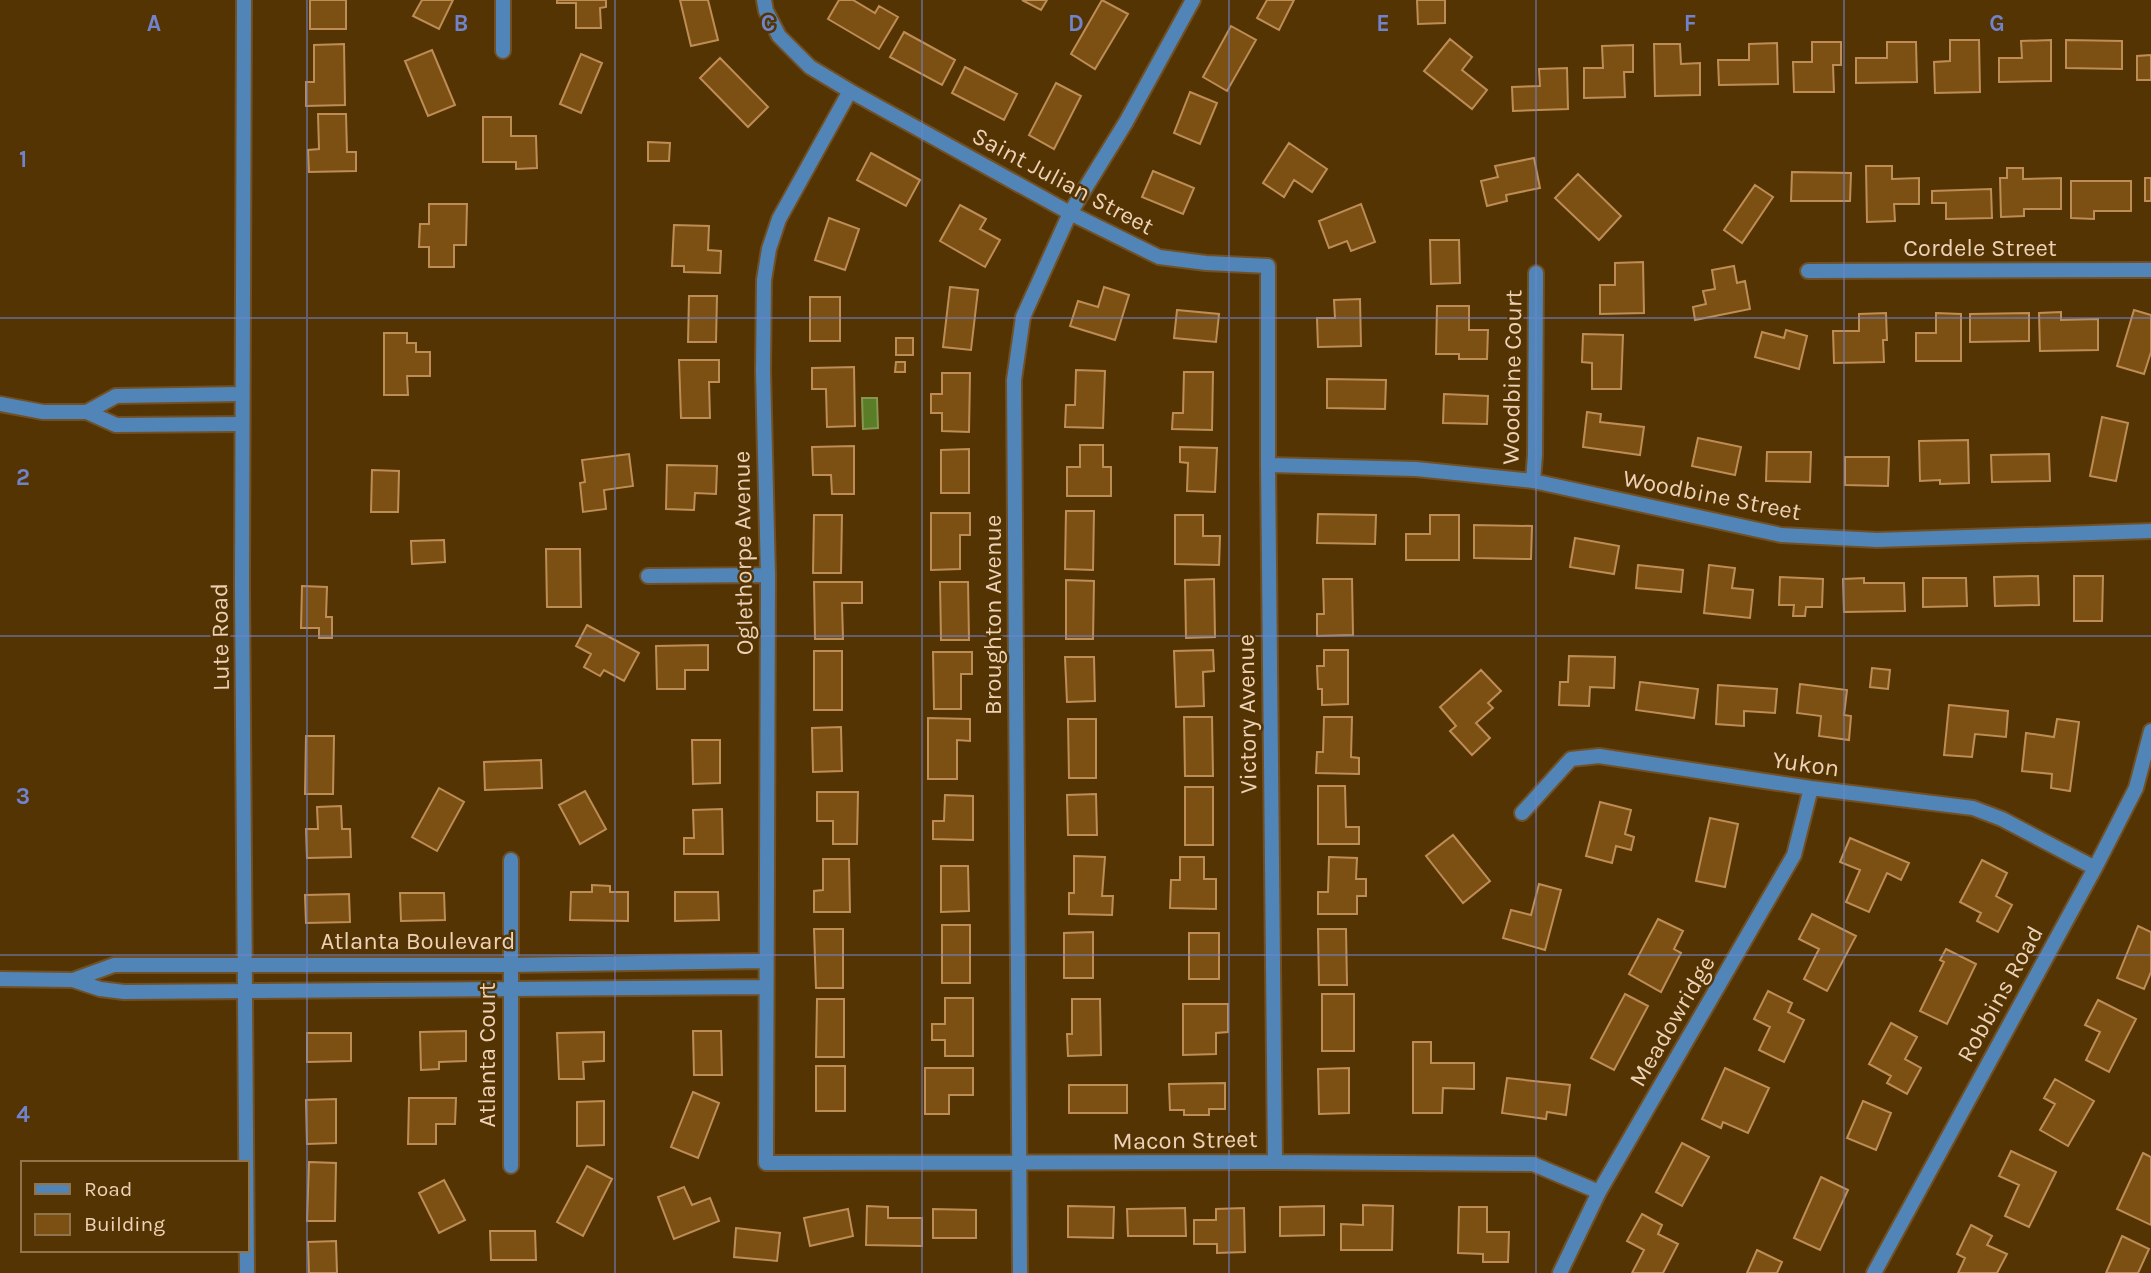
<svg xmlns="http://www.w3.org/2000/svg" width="2151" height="1273" font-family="Karla,sans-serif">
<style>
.water{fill:#5a7e27;stroke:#869752;stroke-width:2}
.building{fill:#7c5013;stroke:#be8d56;stroke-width:2}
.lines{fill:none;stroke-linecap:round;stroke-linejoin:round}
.minor-casing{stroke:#705024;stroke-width:18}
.tertiary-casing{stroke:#705024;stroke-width:18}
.minor{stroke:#5185b8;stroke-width:14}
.tertiary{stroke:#5185b8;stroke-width:14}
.grid{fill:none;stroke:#7083cb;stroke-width:2;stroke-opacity:0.55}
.labels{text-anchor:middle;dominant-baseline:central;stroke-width:5;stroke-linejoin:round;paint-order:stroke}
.street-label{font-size:24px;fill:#ecd2b7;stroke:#553404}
.grid-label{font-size:23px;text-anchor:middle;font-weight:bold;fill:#7083cb;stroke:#553404;stroke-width:5;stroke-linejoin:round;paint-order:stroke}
</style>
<rect width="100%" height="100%" fill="#553404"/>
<!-- water -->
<path class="water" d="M862 398H877L878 428 863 429Z"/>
<!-- building -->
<path class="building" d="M310 0H346V29H310Z
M422 0H453L439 29 413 16Z
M557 0H606V7L600 8 601 28H576V3H557Z
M680 0H708L718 40 691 46Z
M839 0H853L875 13 879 6 898 17 879 49 828 19Z
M1022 0H1047L1041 10Z
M1102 0 1128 14 1095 69 1071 54Z
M1267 0H1294L1279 30 1257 18Z
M1417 0H1445V23L1418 24Z
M1231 26 1256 40 1227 91 1203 77Z
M904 32 955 60 942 85 890 57Z
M1450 39 1472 57 1462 70 1487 90 1472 109 1424 71Z
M1950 40H1979L1980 92 1935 93 1934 62 1950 61Z
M2051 40V81L1999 82V58H2022L2021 41Z
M2066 40 2122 41V69L2066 68Z
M1812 42H1841V65H1833L1834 92H1794L1793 62H1812Z
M1887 42H1916L1917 82 1856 83V58H1887Z
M1777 43 1778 84 1719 85 1718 60H1749V44Z
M344 44 345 105 306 106V82H314V45Z
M1654 44H1680L1681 64 1700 63V95L1655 96Z
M1633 45V72H1624L1625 97 1584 98V68H1603L1602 46Z
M432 50 455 105 428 116 405 61Z
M581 54 602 63 581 113 560 104Z
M2151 55V80H2137V56Z
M720 58 768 107 748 127 700 78Z
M965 67 1017 94 1004 120 952 93Z
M1567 68 1568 109 1513 111 1512 87 1540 86 1539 69Z
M1056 83 1081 96 1054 149 1029 135Z
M1190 92 1217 103 1200 144 1174 133Z
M318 114H346L347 152H356V171L309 172 308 150 319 149Z
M483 117H511V136H536L537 168 516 169V162H483Z
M648 142 670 143 669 161H648Z
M1289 143 1327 169 1312 192 1294 180 1284 197 1263 183Z
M871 153 920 180 906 206 857 180Z
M1534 158 1540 188 1506 195 1507 201 1487 206 1481 181 1498 177 1495 166Z
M1866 166H1892V179L1919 178V204H1894L1895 221 1867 222Z
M2007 168H2023V179L2061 178V209H2024V216L2001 217 2000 178H2007Z
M1153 171 1194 188 1183 214 1142 197Z
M1792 172 1851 173 1850 201H1791Z
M1578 174 1621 216 1599 240 1555 198Z
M2145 178H2151V201H2145Z
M2071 181H2131V211H2094V219L2071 218Z
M1755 185 1773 197 1742 243 1724 230Z
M1991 189 1992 218 1946 219V203H1932V191Z
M429 204H467L466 245H454V267H429V247H419L420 224H429Z
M1361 204 1375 242 1351 251 1347 241 1329 248 1319 221Z
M960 205 986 219 980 229 1000 240 985 267 940 241Z
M829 218 859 229 845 270 815 260Z
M674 225 709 226 708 250 721 251 720 273 684 272V266H672Z
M1430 240H1459L1460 283 1431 284Z
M1643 262 1644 313 1600 314V285H1615V263Z
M1734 266 1737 283 1745 281 1750 309 1695 320 1693 307 1706 304 1703 291 1715 289 1712 270Z
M950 287 978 290 971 350 943 347Z
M1104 287 1129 295 1115 340 1070 326 1078 301 1098 307Z
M689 296H717L716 342H688Z
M810 297H840V341H810Z
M1360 299 1361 346 1318 347 1317 318H1335L1334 300Z
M1437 306H1469V330H1488L1487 359H1459V354H1436Z
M1177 310 1219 314 1216 342 1174 338Z
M2134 310 2151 315V352L2144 374 2117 366Z
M2061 312V320L2098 319V350L2040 351 2039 313Z
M1886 313 1887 340H1883L1884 362 1834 363 1833 331H1859V314Z
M1936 313 1961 314V361H1916V333H1936Z
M2029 313V341L1970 342V314Z
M1786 330 1807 336 1799 369 1755 357 1762 332 1784 338Z
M384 333H407V343H416V352H430V376H407L408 395H384Z
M1583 334 1623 335 1621 389H1592V363L1582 362Z
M896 338H913V355H896Z
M679 360H719V382H709L710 418H681Z
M896 362H905V372H895Z
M854 367 855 426 827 427 826 389H812V368Z
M1076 370 1105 371 1103 428 1065 427 1066 405H1075Z
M1184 372H1213L1212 430 1172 429 1173 413H1183Z
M942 373H970L969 432 942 431V413H931V394H942Z
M1327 379 1386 380 1385 409 1327 408Z
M1444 394 1488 396 1487 424 1443 423Z
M1587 412 1601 414 1600 422 1644 427 1640 455 1583 447Z
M2102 417 2128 423 2116 481 2090 476Z
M1698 438 1741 447 1735 475 1692 466Z
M1968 440 1969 483 1940 484V480L1920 481 1919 441Z
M1080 445H1103V467H1111V496H1067V467H1080Z
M854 446V494H832L831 475H813L812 447Z
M1180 447 1217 448 1215 492 1187 491 1188 463 1180 462Z
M969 449V493H941V450Z
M1767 452H1811L1810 482 1766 481Z
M629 454 633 486 604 490 606 509 583 512 580 483 585 482 582 460Z
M2049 454 2050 481 1992 482 1991 455Z
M1845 457H1889L1888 486 1845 485Z
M667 465 717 466 716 494 695 493 694 510 666 509Z
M372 470 399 471 398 512H371Z
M1066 511H1094L1093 570 1065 569Z
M931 513H970V535H960V569L931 570Z
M1318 514 1376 515 1375 544 1317 543Z
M814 515H842L841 573H813Z
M1175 515H1203V536H1220L1219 565 1175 564Z
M1430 515H1459V560H1406V534H1430Z
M1474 525 1532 526 1531 559 1474 558Z
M1575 538 1619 546 1614 574 1570 567Z
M444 540 445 562 412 564 411 541Z
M546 549H580L581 607H547Z
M1638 565 1683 570 1681 592 1636 588Z
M1709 565 1735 568 1732 588 1753 590 1750 618 1704 613Z
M2038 576 2039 605 1995 606 1994 577Z
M2074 576H2103L2102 621H2074Z
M1780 577 1823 579 1822 607H1806L1805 616H1793L1794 605H1779Z
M1864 578V583H1904L1905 611 1844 612 1843 579Z
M1923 578H1966L1967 606 1923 607Z
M1214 579 1215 637 1186 638 1185 580Z
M1323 579H1352L1353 635 1317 636V614H1324Z
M1066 580 1094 581 1093 639H1066Z
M814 582H862V603H842L843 639H815Z
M940 582H968L969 640H941Z
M302 586 327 587 326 617H332V638H319V628H301Z
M587 625 639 653 624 681 604 670 600 676 584 667 591 654 576 646Z
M708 645V670H685V689H657L656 646Z
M1213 650 1214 671 1203 672 1204 706 1176 707 1174 651Z
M1324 650H1348V704L1322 705V689H1318L1317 666H1324Z
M814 651H842V710H814Z
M933 652H972V674H961V709H934Z
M1569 656 1615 657 1614 688 1590 687 1589 706 1559 705 1560 682H1568Z
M1065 657H1094L1095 701 1067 702Z
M1872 668 1890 670 1888 689 1870 687Z
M1481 670 1501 691 1488 703 1493 708 1476 723 1490 738 1472 755 1450 731 1456 726 1440 707Z
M1640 682 1698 689 1694 718 1636 710Z
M1800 684 1847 690 1844 715 1851 716 1849 740 1819 736 1821 716 1797 713Z
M1718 685 1777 689 1775 713 1744 711V726L1716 724Z
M1949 705 2008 711 2006 737 1975 734 1972 757 1944 755Z
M1184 717H1212L1213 776H1185Z
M1324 717H1352L1351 757 1359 758V774L1316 773 1317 752H1323Z
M928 718 970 719V741L957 740V779H928Z
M1068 719H1096V778H1069Z
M2057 719 2079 722 2070 791 2051 788 2052 774 2022 771 2026 733 2054 737Z
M841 727 842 771 813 772 812 728Z
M306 736H334L333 794H305Z
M692 740H720V783L693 784Z
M541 760 542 788 485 790 484 762Z
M1318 786H1345L1346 827H1359V844H1318Z
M1185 787H1213V845H1185Z
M439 788 464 802 437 851 412 837Z
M585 791 606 829 580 844 559 805Z
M817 792H858L857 844H833V821H817Z
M1096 794 1097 835H1068L1067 795Z
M945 795 973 796V840L933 839V821H944Z
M1600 802 1631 810 1625 834 1634 837 1631 850 1616 846 1612 863 1586 856Z
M341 806 342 829H350L351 857 307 858 306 829H318L317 807Z
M722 809 723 854H684V838H694L693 810Z
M1710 818 1738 824 1725 887 1696 881Z
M1453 835 1490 881 1463 903 1426 856Z
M1850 838 1909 863 1901 880 1887 873 1869 912 1846 902 1860 870 1840 862Z
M1074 856 1105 857 1102 896H1113L1112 915 1069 914V893H1074Z
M1180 857H1204V879H1216V909L1170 908 1171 880H1180Z
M1329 857 1357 858 1356 879H1366V896H1357V914H1318V892H1328Z
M823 859H849L850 912H814V891L823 890Z
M1982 860 2007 873 1996 896 2012 905 1998 932 1977 921 1981 913 1960 902Z
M941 866H968L969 911 941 912Z
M1539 884 1561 890 1545 950 1503 938 1511 910 1531 915Z
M592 885 610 886V892H628V921L570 920 571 892H592Z
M675 892H718L719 920 675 921Z
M400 893H444L445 920 401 921Z
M349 894 350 922 306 923 305 895Z
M1812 914 1856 936 1827 991 1804 979 1819 949 1799 939Z
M1658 919 1683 931 1674 949 1681 953 1661 992 1629 974Z
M942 925H970V983H942Z
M2138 926 2151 932V972L2144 989 2117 978Z
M814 929H843V988H816Z
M1318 929H1346L1347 985H1319Z
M1093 932V978H1064V933Z
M1189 933H1219V979H1189Z
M1946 949 1976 964 1947 1024 1920 1011 1944 962 1940 960Z
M1768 991 1792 1003 1788 1012 1804 1020 1784 1062 1759 1050 1770 1027 1754 1019Z
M1322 994H1354V1051H1322Z
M1625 994 1648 1006 1614 1070 1591 1058Z
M945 998H973V1056H945V1040H932V1024H945Z
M817 999H844V1057H816Z
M1072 999H1100L1101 1055 1068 1056 1067 1034H1072Z
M2098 1000 2136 1019 2109 1072 2086 1060 2100 1032 2085 1025Z
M1183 1004H1228V1032L1216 1033V1054L1183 1055Z
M1891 1023 1917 1037 1905 1059 1921 1068 1907 1094 1887 1083 1891 1076 1869 1064Z
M466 1031V1061L439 1062V1069L421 1070 420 1032Z
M693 1031H721L722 1075H694Z
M604 1032V1061L583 1062 584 1079H559L557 1033Z
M307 1033H351V1061L307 1062Z
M1413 1042H1431V1063H1474V1089L1443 1088 1442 1113H1413Z
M816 1066H845V1111H816Z
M925 1068H973V1095H949V1114H925Z
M1349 1068V1113L1319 1114 1318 1069Z
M1725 1068 1769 1088 1748 1133 1723 1122 1721 1128 1702 1119Z
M1507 1078 1570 1085 1566 1115 1547 1112 1546 1119 1502 1113Z
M2055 1079 2094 1101 2068 1146 2040 1130 2055 1104 2044 1098Z
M1225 1083V1109H1209V1115H1184V1110H1170L1169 1084Z
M1069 1085H1127V1113H1069Z
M693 1092 719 1103 698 1158 671 1147Z
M409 1098H456L455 1124H436V1144H408Z
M336 1099V1143L307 1144 306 1100Z
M604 1101V1145L577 1146V1102Z
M1863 1101 1891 1113 1876 1150 1847 1138Z
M1682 1143 1709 1157 1682 1206 1656 1192Z
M2011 1151 2056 1172 2029 1227 2005 1216 2019 1185 1999 1176Z
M2143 1153 2151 1157V1225L2117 1209Z
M309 1162 336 1163 335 1221H307Z
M587 1166 612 1179 583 1236 557 1222Z
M1821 1177 1848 1190 1820 1250 1794 1238Z
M444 1180 465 1220 439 1233 419 1193Z
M684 1187 692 1205 710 1198 719 1221 674 1239 658 1197Z
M1363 1205 1393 1206 1392 1250H1341V1224L1363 1225Z
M867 1206 888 1207V1218H922V1246L866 1245Z
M1068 1206 1114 1207 1113 1238 1068 1237Z
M1324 1206V1235L1280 1236V1207Z
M1459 1207H1487V1232H1509L1508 1262H1483V1254L1458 1253Z
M1185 1208 1186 1236H1128L1127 1209Z
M1244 1208 1245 1252 1217 1253V1244H1194V1220H1216V1209Z
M848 1209 853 1236 810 1246 804 1218Z
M933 1209 976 1210V1238H933Z
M1642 1214 1662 1225 1658 1234 1678 1244 1663 1273H1632L1644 1250 1627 1241Z
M1971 1225 1992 1236 1987 1245 2007 1254 1997 1273H1958L1965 1258 1957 1254Z
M736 1228 780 1233 777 1261 734 1257Z
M490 1231H535L536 1260H491Z
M2122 1236 2149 1249 2138 1273H2106Z
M336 1241 337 1273H309L308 1242Z
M1757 1250 1782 1262 1777 1273H1747Z"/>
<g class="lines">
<!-- minor casing -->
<g class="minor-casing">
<path id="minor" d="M764 0 766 11 779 36 810 67 850 91 1070 213 1159 257 1206 263 1268 266V465L1275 1162
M503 51V0
M850 91 779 219 769 249 764 280 763 371 768 575 766 1163 1275 1162 1533 1164 1599 1192
M1808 271 2151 270
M0 404 43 412H87L116 425 242 424
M87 412 116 396 242 394
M1268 465 1416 469 1533 481 1781 535 1877 540 2151 531
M1533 481 1535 455 1536 273
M648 576 768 575
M1522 813 1571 759 1599 756 1811 788 1973 808 2002 819 2095 868
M0 979 73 980 100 989 124 992 766 987
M73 980 114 965H510L766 961
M511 1166V860
M1020 1273 1014 380 1023 317 1070 213 1126 122 1193 0
M1560 1273 1599 1192 1794 855 1811 788
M1874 1273 2095 868 2136 788 2151 731"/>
</g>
<!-- tertiary casing -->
<g class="tertiary-casing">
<path id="tertiary" d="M244 0 242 585 247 1273"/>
</g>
<!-- minor -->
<use href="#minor" class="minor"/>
<!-- tertiary -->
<use href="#tertiary" class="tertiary"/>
</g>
<!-- grid -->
<path class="grid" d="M307 0V1273M615 0V1273M922 0V1273M1229 0V1273M1536 0V1273M1844 0V1273M0 318H2151M0 636H2151M0 955H2151"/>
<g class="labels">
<!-- street labels -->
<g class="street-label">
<text transform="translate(1063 181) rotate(28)">Saint Julian Street</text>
<text x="1980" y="248">Cordele Street</text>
<text transform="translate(1512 377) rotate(-89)">Woodbine Court</text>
<text transform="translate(1712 495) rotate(11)">Woodbine Street</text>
<text transform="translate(743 553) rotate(-91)">Oglethorpe Avenue</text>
<text transform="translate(993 615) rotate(-90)">Broughton Avenue</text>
<text transform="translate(220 637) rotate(-91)">Lute Road</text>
<text transform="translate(1247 714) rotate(-91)">Victory Avenue</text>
<text transform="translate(1806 764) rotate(8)">Yukon</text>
<text x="418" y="941">Atlanta Boulevard</text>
<text transform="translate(2000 994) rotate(-61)">Robbins Road</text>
<text transform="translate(1672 1021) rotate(-60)">Meadowridge</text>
<text transform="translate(487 1055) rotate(-90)">Atlanta Court</text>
<text transform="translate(1185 1140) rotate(-1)">Macon Street</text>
</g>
</g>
<g class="grid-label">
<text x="154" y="31">A</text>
<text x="461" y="31">B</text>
<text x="768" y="31">C</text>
<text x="1076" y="31">D</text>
<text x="1383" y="31">E</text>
<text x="1690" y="31">F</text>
<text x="1997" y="31">G</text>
<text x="23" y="167">1</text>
<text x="23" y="485">2</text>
<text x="23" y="804">3</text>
<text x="23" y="1122">4</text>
</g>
<!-- legend -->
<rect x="21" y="1161" width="228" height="91" fill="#553404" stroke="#91734c" stroke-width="2"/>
<rect x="35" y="1184" width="35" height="10" fill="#5185b8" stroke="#91734c" stroke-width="2"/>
<text x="84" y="1196" font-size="21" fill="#ecd2b7">Road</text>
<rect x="35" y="1214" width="35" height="21" fill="#7c5013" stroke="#91734c" stroke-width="2"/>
<text x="84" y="1231" font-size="21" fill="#ecd2b7">Building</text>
</svg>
